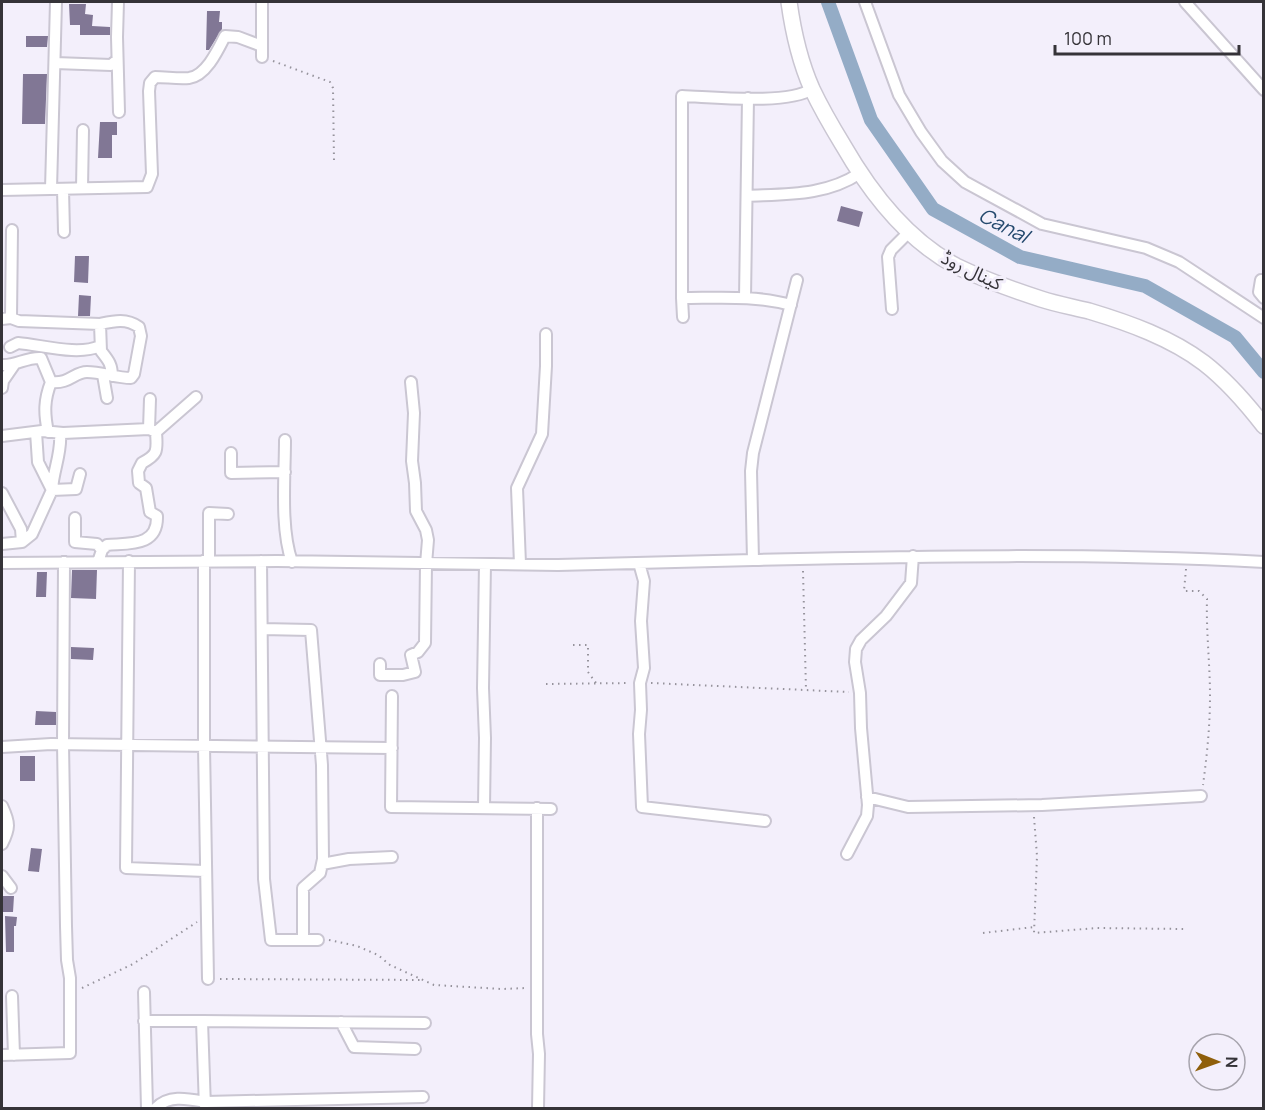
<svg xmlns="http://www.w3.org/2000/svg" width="1265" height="1110" font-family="Manrope,'Noto Sans Arabic',sans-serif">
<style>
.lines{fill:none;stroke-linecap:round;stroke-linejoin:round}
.canal{stroke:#94acc6;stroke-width:14}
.building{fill:#817795}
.street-casing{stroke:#cac6d2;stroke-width:14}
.secondary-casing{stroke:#cac6d2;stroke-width:18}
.path{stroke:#96939c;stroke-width:2;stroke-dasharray:1.5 4.5;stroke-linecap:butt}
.street{stroke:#fff;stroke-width:10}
.secondary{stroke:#fff;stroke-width:15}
.labels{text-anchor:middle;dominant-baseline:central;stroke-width:6;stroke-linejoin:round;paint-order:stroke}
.street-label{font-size:18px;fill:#353338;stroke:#f3effb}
.water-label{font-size:20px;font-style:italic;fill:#23486d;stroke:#f3effb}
</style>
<rect width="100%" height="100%" fill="#f3effb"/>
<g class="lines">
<!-- canal -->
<path class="canal" d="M828 2 871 120 933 209 1020 257 1145 286 1235 337 1264 372"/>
</g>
<!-- building -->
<path class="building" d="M69 4H86L85 14 93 15 92 26 110 27V35H80V25H70Z
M207 11H220L219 22H222V29L209 50H206Z
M26 36H48L47 47H26Z
M23 74H47L45 124H22Z
M100 122H117V135H112V158H98Z
M841 206 863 212 859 227 837 221Z
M75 256H89L88 283 74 282Z
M79 295 91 296 90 316H78Z
M72 570H97L96 599 71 598Z
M37 572H47L46 597H36Z
M71 647 94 648 93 660 71 659Z
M36 711 56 712V725H35Z
M20 756H35V781H20Z
M31 848 42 849 39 872 28 871Z
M2 896H14L13 912H2Z
M5 916 17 917 16 926H14V952H6Z"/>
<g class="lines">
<!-- street casing -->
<g class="street-casing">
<path id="street" d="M118 2 117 37 119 112
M262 2V46
M865 2 899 95 921 132 942 161 965 182 1042 224 1146 248 1179 262 1264 318
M1185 2 1264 90
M55 63 111 65 117 60
M82 188 83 130
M51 189 56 2
M63 189 64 232
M2 190 147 187 152 174 149 91 150 83 155 77C166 77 178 79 189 78 206 76 218 50 225 36L238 37 262 46V57
M747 196C786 194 826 196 860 173
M1261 280 1259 292 1264 298
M682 298V96C713 97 788 105 812 89
M745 298 748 98
M892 309 888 257 891 250 909 232
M683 317 682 298C718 298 756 295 791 305
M11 318 12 230
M2 319 11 318 19 321 100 324
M10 347 18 343C42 345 78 356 100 346
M2 365C16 366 26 357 41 358L51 382C70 384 74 372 87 372 102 372 116 378 131 378L134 374 141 336 139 327C126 318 114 321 100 324L101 351C108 360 112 364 112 376
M103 375 107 398
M2 388 3 381 14 365
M149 429 150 399
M36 432 38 462 52 490C53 470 62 453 60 433
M48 432C44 413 44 400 51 382
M156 432 196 397
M2 436 42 431 63 433 149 429 156 432C157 450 159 454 142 463L138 471 139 483 146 488 150 512 157 516C158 547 129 543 107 545L102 550 98 562
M285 440C285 477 280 528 292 562
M231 453V473L285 472
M2 493 21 529 22 542 2 544
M75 518V542L97 544 102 550
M22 542 32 534 52 490 76 489 80 474
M753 560C923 556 1093 553 1264 562
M129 561 126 868 205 871
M204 561V746L208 979
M209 561V513L228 514
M261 561 264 879 271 940H318
M2 563 277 561 558 565 753 560 751 471 753 453 797 280
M639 563 644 581 641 621 644 668 640 683 641 710 639 734 642 807 765 821
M520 564 517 488 542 434 546 366V334
M262 629 311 630 322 765 323 859 320 873 303 888V940
M380 664V675H403L415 672 411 655 418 652 425 643 426 564 428 540 426 530 416 511 415 483 412 461 414 413 411 382
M392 696 391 807 551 809
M2 747 51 744 392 748
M867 797 908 807 1042 805 1201 796
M2 806C10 823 10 828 2 844
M484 807 485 738 483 688 485 564
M537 808V1034L539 1054 538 1108
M847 854 867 816 868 805 861 728 860 693 855 662 856 649 861 640 886 616 911 583 913 556
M322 864 349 859 392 857
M2 876 11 888
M144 992 147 1108
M12 996 14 1055
M144 1021H202L205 1108
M202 1021 425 1023
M341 1022 354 1047 415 1049
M2 1055 70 1053V978L67 960 66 926 63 744 64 562
M156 1108C169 1094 189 1099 206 1102L423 1097"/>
</g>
<!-- secondary casing -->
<g class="secondary-casing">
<path id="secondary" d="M789 2C793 31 800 62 812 89 821 108 832 127 843 145 870 192 907 240 956 266 983 279 1013 290 1041 299 1056 304 1073 307 1089 311 1129 323 1171 338 1204 363 1226 380 1247 404 1264 426"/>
</g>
<!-- path -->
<path class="path" d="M273 61 330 82 333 88 334 161
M1186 569 1184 591H1199L1207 599C1206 631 1210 664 1210 696 1210 726 1207 755 1203 785
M803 571 806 690
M573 645H588V672L596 683
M651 683 849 692
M546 684 630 683
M1034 817 1037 856 1034 933 1097 928 1184 929
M983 933 1034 927
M329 940 357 946 378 955 390 965 434 985 502 989 526 988
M220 979 424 980
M82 988 133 964 197 922"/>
<!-- street -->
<use href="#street" class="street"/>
<!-- secondary -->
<use href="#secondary" class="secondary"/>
</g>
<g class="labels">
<!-- street labels -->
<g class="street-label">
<text transform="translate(972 270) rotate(26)">کینال روڈ</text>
</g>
<!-- water labels -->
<g class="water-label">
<text transform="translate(1004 225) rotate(27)">Canal</text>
</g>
</g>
<!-- border -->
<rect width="1265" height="1110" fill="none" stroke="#353338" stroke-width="6"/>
<!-- north arrow -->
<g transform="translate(1217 1062) rotate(91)"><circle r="28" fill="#f3effb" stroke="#a7a4ad" stroke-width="1.5"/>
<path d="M0-4.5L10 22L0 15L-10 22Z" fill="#8f5f0b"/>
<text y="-9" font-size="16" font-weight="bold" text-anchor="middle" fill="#353338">N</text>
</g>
<!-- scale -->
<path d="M1055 45v9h184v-9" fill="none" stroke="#353338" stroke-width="3"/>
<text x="1064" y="45" font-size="18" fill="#353338" stroke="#f3effb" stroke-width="4.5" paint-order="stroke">100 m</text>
</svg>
